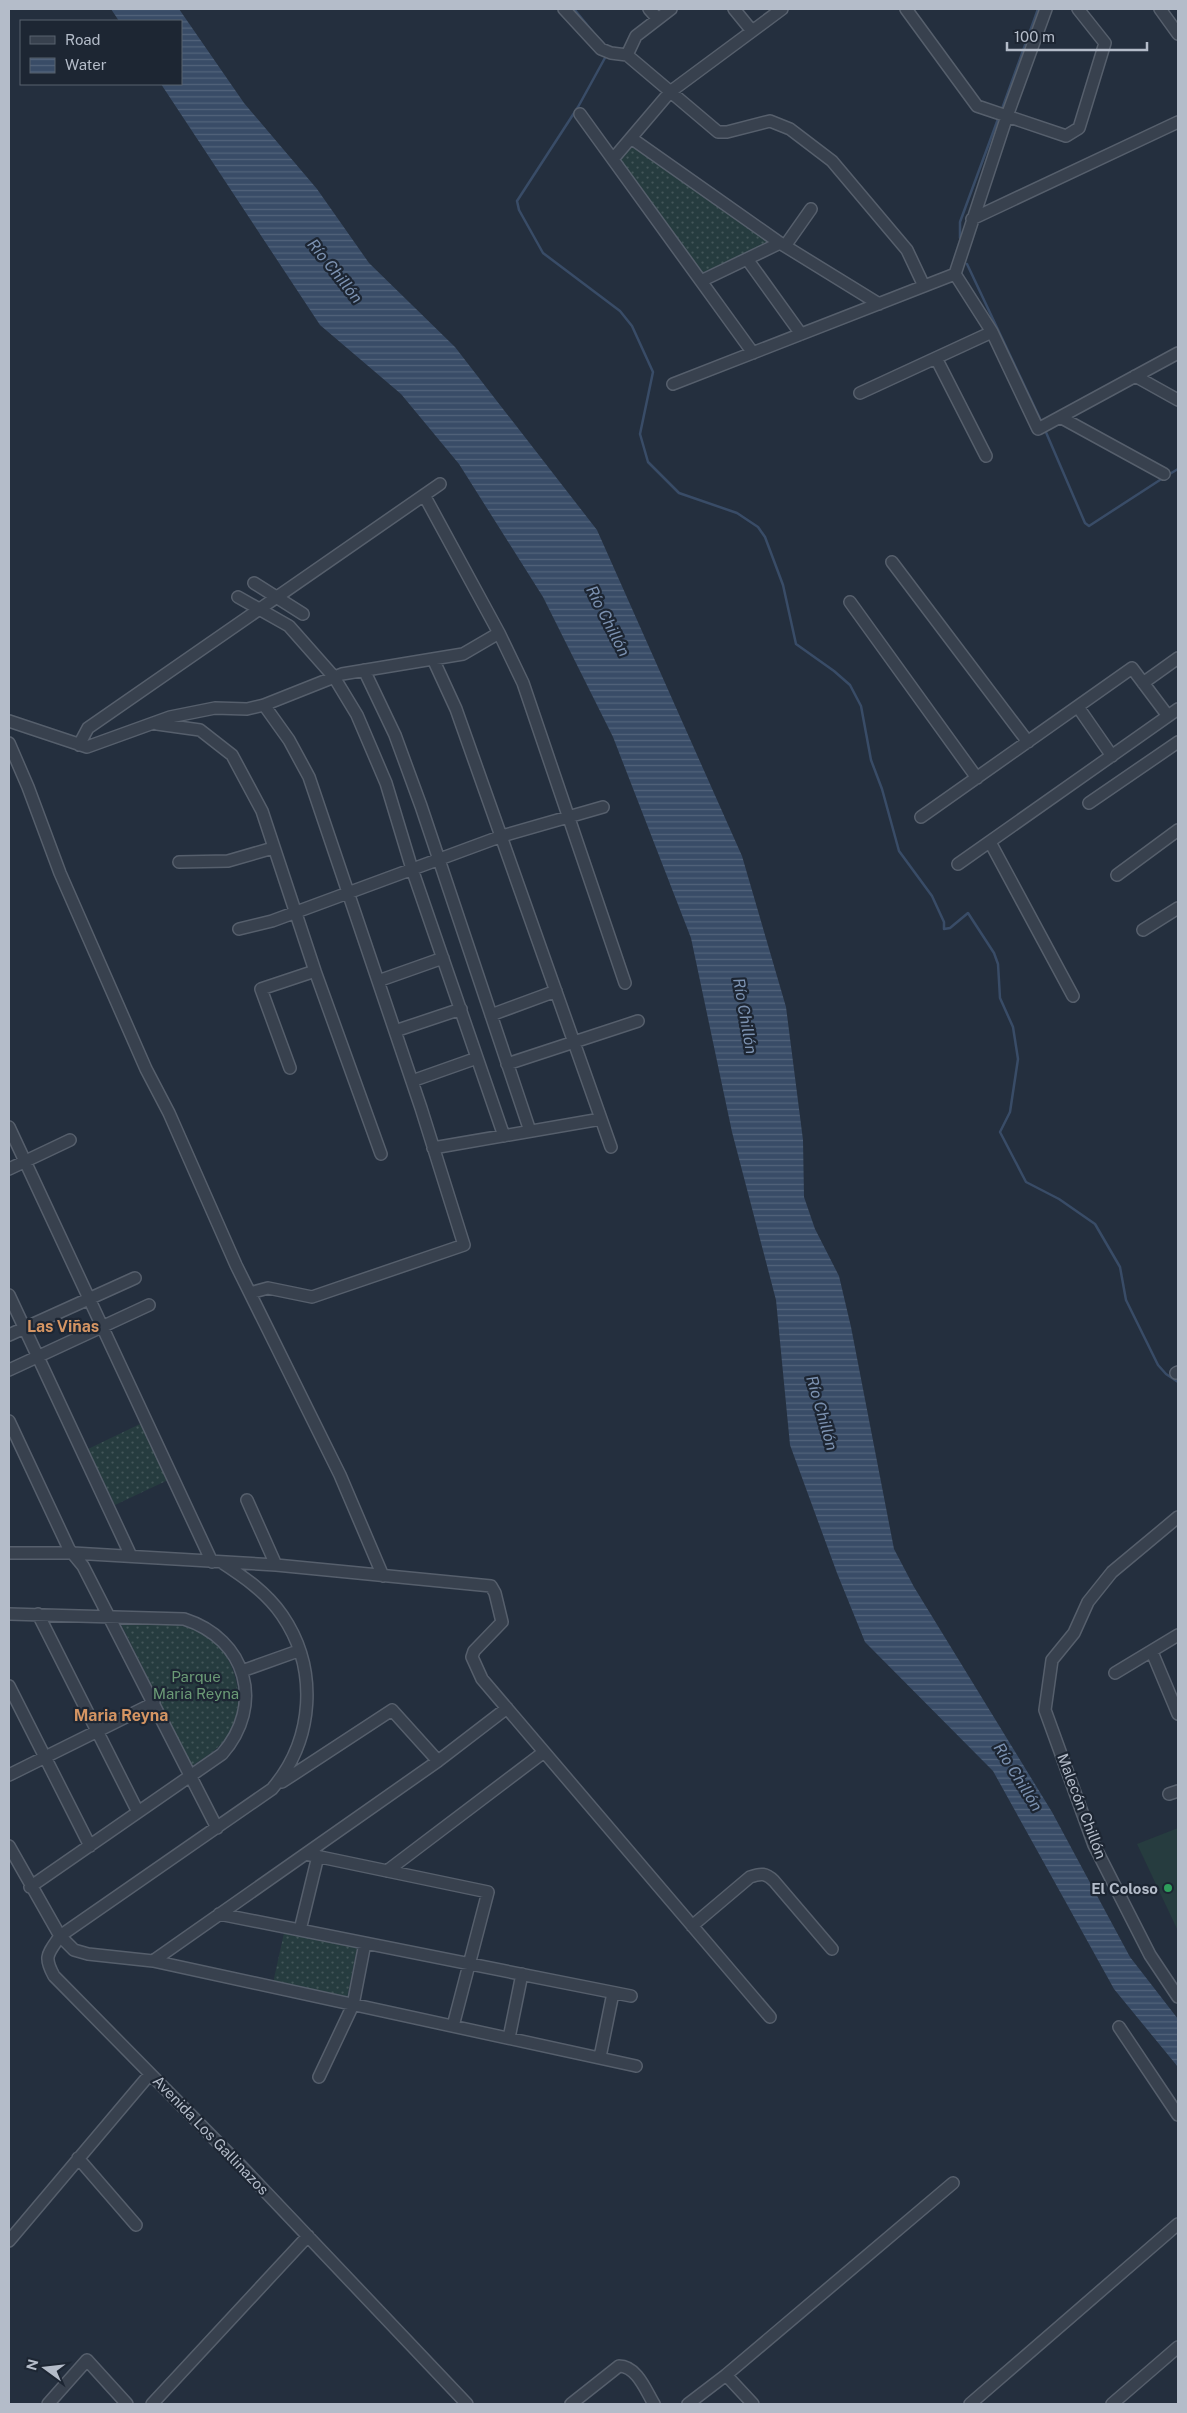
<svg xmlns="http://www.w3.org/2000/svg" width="1187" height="2413" font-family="'Public Sans',sans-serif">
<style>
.grass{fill:url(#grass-dots)}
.pitch{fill:#263c3f}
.water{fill:url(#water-rules)}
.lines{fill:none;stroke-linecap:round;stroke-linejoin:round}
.stream{stroke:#394c67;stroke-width:2.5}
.minor-casing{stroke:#565f6c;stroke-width:14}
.minor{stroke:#38414e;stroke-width:11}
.leisure-dot{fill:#2e9e5b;stroke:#1d2633;stroke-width:2}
.labels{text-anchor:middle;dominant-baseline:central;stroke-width:4.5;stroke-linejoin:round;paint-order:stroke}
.park-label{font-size:15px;fill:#6b9a76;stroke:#1d2633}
.street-label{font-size:15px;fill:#b4bcc9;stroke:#1d2633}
.poi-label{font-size:15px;font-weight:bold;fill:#b4bcc9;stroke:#1d2633;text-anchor:end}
.water-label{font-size:16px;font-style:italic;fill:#7c92b1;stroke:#1d2633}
.neighbourhood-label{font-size:16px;font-weight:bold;fill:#d59563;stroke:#1d2633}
</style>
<defs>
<pattern id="grass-dots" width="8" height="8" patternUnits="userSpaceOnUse" patternTransform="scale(1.25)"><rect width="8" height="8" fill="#263c3f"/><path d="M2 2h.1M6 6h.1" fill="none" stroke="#435659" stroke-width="1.8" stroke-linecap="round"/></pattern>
<pattern id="water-rules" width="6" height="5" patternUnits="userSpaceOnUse" patternTransform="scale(1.25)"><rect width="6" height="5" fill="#394c67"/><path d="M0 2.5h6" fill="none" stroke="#53647b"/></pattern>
</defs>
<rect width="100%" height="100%" fill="#242f3e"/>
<!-- grass -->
<path class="grass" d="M632 144 770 241 703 274 619 159Z
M142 1423 168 1480 115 1505 88 1449Z
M121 1624C145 1624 173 1621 196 1630 234 1646 250 1699 229 1734 220 1748 206 1757 192 1766Z
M284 1933 357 1948 347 1998 273 1983Z"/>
<!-- pitch -->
<path class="pitch" d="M1178 1828V1931L1137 1844Z"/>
<!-- water -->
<path class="water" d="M111 9H179L244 103 317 189 369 263 455 347 597 530 742 856 786 1007 803 1140 804 1197 815 1229 839 1276 851 1327 894 1549 914 1587 1052 1812 1130 1957 1178 2019V2067L1114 1989 993 1771 865 1642 837 1573 790 1445 776 1300 732 1132 691 938 613 737 543 597 459 464 401 394 320 325 161 84H181V21H119Z"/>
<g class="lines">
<!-- stream -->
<path class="stream" d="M574 9 606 48
M606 56 578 107 517 201 519 210 543 253 620 311 632 326 653 372 640 434 648 462 679 493 737 513 758 527 765 537 783 585 796 644 834 671 850 685 861 706 871 760 882 789 899 851 932 896 944 922V929L950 928 968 913 994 953 998 964 1000 998 1013 1027 1018 1059 1010 1112 1000 1132 1026 1182 1059 1199 1095 1224 1120 1267 1126 1300 1158 1365 1166 1374 1178 1382
M1002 109 1038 9
M960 238V222L998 119
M967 264 1042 423
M1045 430 1085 523 1089 526 1163 478
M1168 475 1178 469"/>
<!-- minor casing -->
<g class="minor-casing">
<path id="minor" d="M564 9 601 49 611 53 627 55 718 132H727L770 121 790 129 832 161 907 250 924 286
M649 9 658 19
M734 9 752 31
M906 9 977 106 1066 136 1079 128 1105 43 1078 9
M1160 9 1178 34
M627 55 636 36 671 9
M580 114 753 353
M631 138 780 243 879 304
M613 159 670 92 782 9
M972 219 1178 122
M785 246 811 209
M747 259 801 334
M955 274 992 332 1038 429 1178 353
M701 281 780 243
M936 358 986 456
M1135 376 1178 400
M673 384 955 274 1007 116 1046 9
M860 393 992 332
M1060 417 1164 474
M424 495 499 633 523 683 625 983
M892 562 1028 742
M254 583 303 614
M238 597 289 626 334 677 357 715 386 783 412 869 504 1136
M850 602 977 778
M433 659 456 709 611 1147
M364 670 395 735 421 806 530 1131
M1143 683 1178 658
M1078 707 1112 756
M9 721 87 747 170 717 215 708 247 709 264 705 342 674 463 654 499 633
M157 724 200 730 232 755 262 811 315 971
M9 743 28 787 60 873 146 1069 169 1113 236 1265 340 1475 383 1576
M79 745 88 728 440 484
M1089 803 1178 742
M921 817 1132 668 1168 716
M990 842 1073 996
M179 862 228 861 273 848
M958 864 1178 709
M1117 875 1178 830
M239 929 272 921 502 836 603 807
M1143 930 1178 908
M378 981 443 958
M491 1015 556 991
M395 1031 461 1009
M507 1064 638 1021
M290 1068 261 989 315 971 381 1154
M412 1081 477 1058
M9 1127 212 1562
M433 1148 601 1119
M9 1169 70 1140
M250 1293 268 1288 312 1297 464 1245 421 1108 309 777 289 740 264 705
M9 1295 131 1556
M9 1335 135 1278
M9 1370 149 1305
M1176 1373 1178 1372
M9 1421 69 1549 83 1566 217 1828
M247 1500 276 1565
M1178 1517 1112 1572 1088 1602 1074 1633 1052 1660 1045 1710 1094 1845 1150 1955 1178 1997
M9 1553H73L276 1565 491 1586 495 1593 502 1622 474 1651 472 1657 482 1679 770 2017
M221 1562C244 1577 266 1592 282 1615 319 1669 314 1740 272 1789L60 1936 74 1950 88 1954 153 1961 636 2066
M9 1614 184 1619C247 1639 265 1705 222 1754L30 1887
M38 1614 138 1812
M1152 1652 1178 1714
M242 1671 298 1651
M1115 1673 1178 1635
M9 1686 90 1846
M9 1775 154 1703
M282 1782 392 1710 438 1761
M1169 1794 1178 1791
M9 1846 60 1936C48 1954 43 1956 54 1976L243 2168 467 2404
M306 1854 488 1892 453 2026
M387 1871 544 1752
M219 1914 631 1996
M692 1926 750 1877C761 1873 766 1873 774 1881L832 1949
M300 1930 318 1856
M153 1961 438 1761 507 1708
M1119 2027 1178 2115
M509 2038 522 1974
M600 2057 613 1993
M319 2077 353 2005 365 1943
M78 2158 136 2225
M9 2241 150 2074
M726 2375 753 2404
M48 2404 87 2360 127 2404
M152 2404 308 2236
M571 2404 619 2366C637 2366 646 2391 654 2404
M688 2404 726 2375 953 2183
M970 2404 1178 2224
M1112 2404 1178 2347"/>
</g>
<!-- minor -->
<use href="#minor" class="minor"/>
</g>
<!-- markers -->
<circle class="leisure-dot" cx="1168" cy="1888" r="5"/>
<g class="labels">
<!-- park labels -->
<g class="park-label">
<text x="196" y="1676">Parque<tspan x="196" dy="17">Maria Reyna</tspan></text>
</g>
<!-- street labels -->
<g class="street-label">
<text transform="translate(1082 1806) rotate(69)">Malecón Chillón</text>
<text transform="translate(211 2135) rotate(46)">Avenida Los Gallinazos</text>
</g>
<!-- poi labels -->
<g class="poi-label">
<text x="1158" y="1888">El Coloso</text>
</g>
<!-- water labels -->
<g class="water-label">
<text transform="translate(335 271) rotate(51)">Río Chillón</text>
<text transform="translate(608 621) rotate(63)">Río Chillón</text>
<text transform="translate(745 1016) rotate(80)">Río Chillón</text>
<text transform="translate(822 1413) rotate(74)">Río Chillón</text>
<text transform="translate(1018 1777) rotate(58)">Río Chillón</text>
</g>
<!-- neighbourhood labels -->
<g class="neighbourhood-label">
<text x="63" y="1326">Las Viñas</text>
<text x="121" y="1715">Maria Reyna</text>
</g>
</g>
<!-- border -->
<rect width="1187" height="2413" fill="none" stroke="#b4bcc9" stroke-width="20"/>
<!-- legend -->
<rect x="20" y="20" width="162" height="65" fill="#1d2633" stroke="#59626f"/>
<rect x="30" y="36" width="25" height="8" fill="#38414e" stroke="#59626f"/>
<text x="65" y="45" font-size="15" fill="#b4bcc9">Road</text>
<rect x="30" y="58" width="25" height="15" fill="url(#water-rules)" stroke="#59626f"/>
<text x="65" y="70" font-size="15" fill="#b4bcc9">Water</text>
<!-- north arrow -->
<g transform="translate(45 2368) rotate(285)" stroke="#1d2633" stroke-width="4" paint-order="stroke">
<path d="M0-4L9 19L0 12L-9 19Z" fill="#b4bcc9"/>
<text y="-8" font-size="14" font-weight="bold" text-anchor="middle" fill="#b4bcc9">N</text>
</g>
<!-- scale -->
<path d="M1007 42v8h140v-8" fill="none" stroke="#b4bcc9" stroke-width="2.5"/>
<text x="1014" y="42" font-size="15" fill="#b4bcc9" stroke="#1d2633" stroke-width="4" paint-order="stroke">100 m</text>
</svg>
